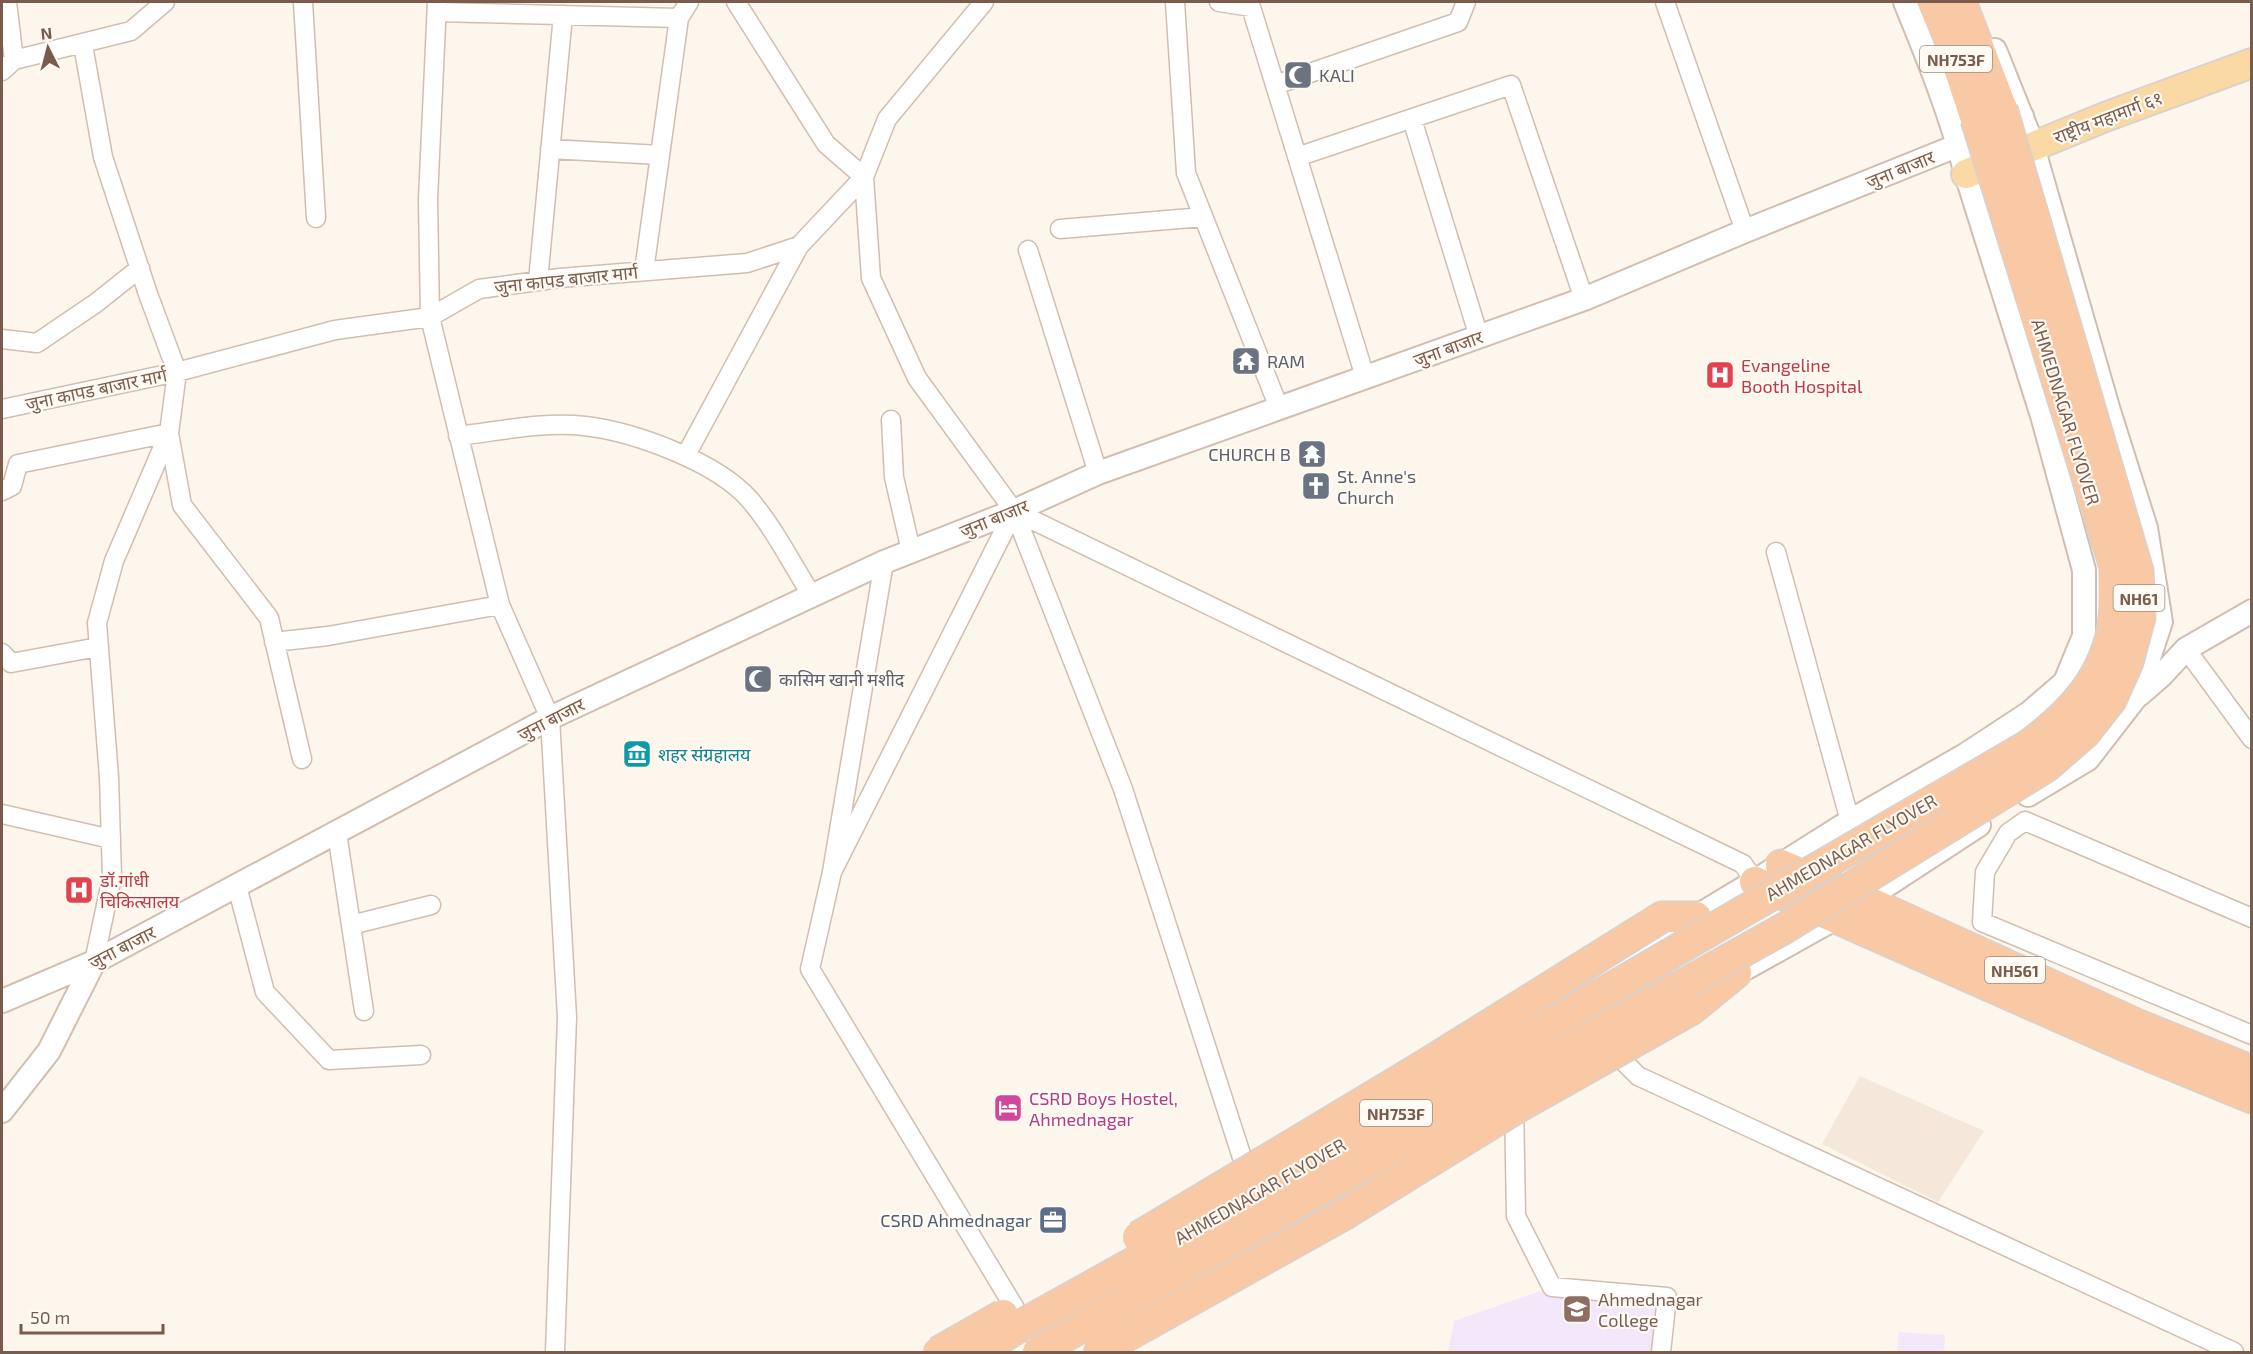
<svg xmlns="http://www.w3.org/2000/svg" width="2253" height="1354" font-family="'Exo 2','Noto Sans Devanagari',sans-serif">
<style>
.residential{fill:#f5e8da}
.education{fill:#f3e8fa}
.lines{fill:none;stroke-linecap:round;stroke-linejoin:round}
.minor-casing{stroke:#d1beb0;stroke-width:21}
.tertiary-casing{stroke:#d1beb0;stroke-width:26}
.primary-casing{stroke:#dad1cd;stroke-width:32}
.trunk-casing{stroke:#dad1cd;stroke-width:33}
.minor{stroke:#fff;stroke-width:18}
.tertiary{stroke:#fff;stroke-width:22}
.primary{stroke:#fbd9a5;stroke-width:28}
.trunk{stroke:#f9c8a4;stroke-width:30}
.trunk-bridge-casing{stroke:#dad1cd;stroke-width:33;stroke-linecap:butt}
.trunk-bridge{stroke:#f9c8a4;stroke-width:30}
.labels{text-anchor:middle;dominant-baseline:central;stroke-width:4.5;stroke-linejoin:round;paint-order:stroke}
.shield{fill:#fffaf3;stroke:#a28b7f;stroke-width:1.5}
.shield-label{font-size:16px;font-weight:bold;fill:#7a5c4d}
.worship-label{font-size:18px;fill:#5b616d;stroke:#fffaf3;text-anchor:start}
.street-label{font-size:18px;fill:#7a5c4d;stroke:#fffaf3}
.health-label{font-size:18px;fill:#be3a42;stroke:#fffaf3;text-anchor:start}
.culture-label{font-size:18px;fill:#0d838f;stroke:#fffaf3;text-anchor:start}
.hotel-label{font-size:18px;fill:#b23c85;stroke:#fffaf3;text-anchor:start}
.service-label{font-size:18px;fill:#4e5e75;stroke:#fffaf3;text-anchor:end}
.education-label{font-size:18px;fill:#785e54;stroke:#fffaf3;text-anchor:start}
</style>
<rect width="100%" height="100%" fill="#fdf6ec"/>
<!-- residential -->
<path class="residential" d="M1860 1076 1984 1131 1938 1202 1822 1144Z"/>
<!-- education -->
<path class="education" d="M1552 1287 1667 1297 1661 1352H1448L1454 1321Z
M1899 1332 1945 1335 1944 1352H1897Z"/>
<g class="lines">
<!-- minor casing -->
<g class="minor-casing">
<path id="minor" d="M7 2 14 60
M303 2 316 218
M437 2 428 199 430 317 500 605 550 718 567 1017 555 1352
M736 2 826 144 864 177 871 278 917 378 1014 511 832 872
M1175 2 1186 173 1279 408
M1219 2 1251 7 1365 377
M1665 2 1745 231
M437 12 679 18 644 271
M679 18 689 2
M83 45 103 157 148 294 177 372 169 433 114 561 97 623 109 777 112 877 94 962
M2 71 14 60 131 31 165 2
M1275 85 1458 22 1466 2
M1412 119 1479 337
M550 149 660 155
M1297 157 1511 85 1584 299
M1060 229 1203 217
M1028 250 1098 473
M538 281 563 15
M2 339 37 343 96 303 140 268
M2 409 177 372 335 330 430 317 479 289 560 278 747 263 799 246 864 177 887 119 984 2
M891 420 894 477 911 551
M458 436C500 431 544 421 585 426 635 432 717 462 750 500 774 528 792 564 812 596
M686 455 799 246
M2 491 12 486 18 464 169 433 182 505 269 618 302 759
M1776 552 1850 821
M884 562 832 872 810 969 1019 1315 1048 1352
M274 642 328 636 500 605
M2186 649 2252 739
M2 653 11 663 98 647
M2 814 111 839
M337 833 364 1011
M237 886 265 992 329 1060 421 1055
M2252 918 2025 821 2008 833 1985 872 1982 922 2252 1035
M351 925 431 905
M1609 1047 1638 1076 2234 1352
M1514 1102 1516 1216 1552 1287 1667 1297 1661 1352
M1249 1179 1123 789 1014 511 1743 864 1755 882"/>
</g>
<!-- tertiary casing -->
<g class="tertiary-casing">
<path id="tertiary" d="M1995 50 2031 140 2109 411 2146 528 2161 622 2136 697 2088 759 2028 795
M2139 695 2161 676 2186 649 2252 611
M1723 981 1838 917 1979 825
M2 1001 94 962 550 718 884 562 1014 511 1098 473 1584 299 1745 231 1959 145 2022 116
M1509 1030 1744 888 1850 821 1965 755 2029 713 2065 682 2084 636V570L2043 419 1966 174C1951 115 1928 58 1905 2
M2 1111 49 1051 94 962"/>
</g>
<!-- primary casing -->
<g class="primary-casing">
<path id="primary" d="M1966 174 2105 117 2252 63"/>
</g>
<!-- trunk casing -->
<g class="trunk-casing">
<path id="trunk" d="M1933 2 1949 38 1976 119
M1961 2 2002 109
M1781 865 1864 900 2136 1024 2252 1071
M1755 882 2125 1046 2252 1098
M1662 917H1696
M1692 1009 1736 973"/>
</g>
<!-- minor -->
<use href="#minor" class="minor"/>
<!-- tertiary -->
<use href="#tertiary" class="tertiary"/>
<!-- primary -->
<use href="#primary" class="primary"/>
<!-- trunk -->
<use href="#trunk" class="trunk"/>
<!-- trunk-bridge casing -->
<g class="trunk-bridge-casing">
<path id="trunk-bridge" d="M1138 1237 1420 1068 1662 917
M938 1352 1003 1315
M980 1352 1023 1324 1266 1189 2027 746C2071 714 2107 676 2114 619 2116 602 2115 584 2115 567L1976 119
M1038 1352 1519 1076 1785 928 2046 767 2085 733 2111 700 2128 662 2140 617 2138 571 2002 109
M1098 1352 1345 1214 1518 1107 1692 1009"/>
</g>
<!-- trunk-bridge -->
<use href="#trunk-bridge" class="trunk-bridge"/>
</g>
<!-- icons -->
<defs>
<g id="mosque-square" transform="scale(1.5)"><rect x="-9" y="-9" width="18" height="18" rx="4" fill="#6b7280" stroke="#fffaf3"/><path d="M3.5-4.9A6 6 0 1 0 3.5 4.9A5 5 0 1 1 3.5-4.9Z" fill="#fff"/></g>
<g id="temple-square" transform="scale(1.5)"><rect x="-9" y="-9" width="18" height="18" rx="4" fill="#6b7280" stroke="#fffaf3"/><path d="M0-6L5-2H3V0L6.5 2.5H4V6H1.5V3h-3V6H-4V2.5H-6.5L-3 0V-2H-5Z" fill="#fff"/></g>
<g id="hospital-square" transform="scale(1.5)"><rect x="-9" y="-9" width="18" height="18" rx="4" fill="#e0444e" stroke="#fffaf3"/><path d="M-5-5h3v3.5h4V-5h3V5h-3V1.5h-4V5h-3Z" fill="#fff"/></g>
<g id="church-square" transform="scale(1.5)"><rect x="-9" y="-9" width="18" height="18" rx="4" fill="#6b7280" stroke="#fffaf3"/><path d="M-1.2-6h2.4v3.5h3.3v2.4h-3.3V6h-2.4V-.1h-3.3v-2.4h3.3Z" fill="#fff"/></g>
<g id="museum-square" transform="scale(1.5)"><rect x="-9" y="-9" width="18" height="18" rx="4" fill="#0f9aa8" stroke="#fffaf3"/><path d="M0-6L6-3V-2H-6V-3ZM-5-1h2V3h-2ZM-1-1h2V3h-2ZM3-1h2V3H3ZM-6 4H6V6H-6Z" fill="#fff"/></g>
<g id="hotel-square" transform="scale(1.5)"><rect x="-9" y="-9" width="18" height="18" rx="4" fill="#d1479c" stroke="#fffaf3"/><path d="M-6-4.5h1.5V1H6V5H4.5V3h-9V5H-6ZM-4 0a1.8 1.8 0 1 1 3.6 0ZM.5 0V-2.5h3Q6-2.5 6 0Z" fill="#fff"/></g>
<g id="office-square" transform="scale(1.5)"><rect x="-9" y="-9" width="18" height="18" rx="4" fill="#5c6f8a" stroke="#fffaf3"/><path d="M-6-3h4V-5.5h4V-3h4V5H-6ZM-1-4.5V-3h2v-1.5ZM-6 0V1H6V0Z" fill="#fff"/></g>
<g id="university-square" transform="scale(1.5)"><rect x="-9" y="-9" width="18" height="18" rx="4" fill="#8d6e63" stroke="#fffaf3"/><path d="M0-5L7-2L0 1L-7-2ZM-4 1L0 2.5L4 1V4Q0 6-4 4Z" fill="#fff"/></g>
</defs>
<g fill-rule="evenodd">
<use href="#mosque-square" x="1298" y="75"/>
<use href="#temple-square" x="1246" y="361"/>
<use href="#hospital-square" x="1720" y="375"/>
<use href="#temple-square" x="1312" y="454"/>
<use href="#church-square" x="1316" y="486"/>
<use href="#mosque-square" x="758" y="679"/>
<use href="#museum-square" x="637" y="754"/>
<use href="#hospital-square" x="79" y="890"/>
<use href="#hotel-square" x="1008" y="1108"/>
<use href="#office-square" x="1053" y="1220"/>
<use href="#university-square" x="1577" y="1309"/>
</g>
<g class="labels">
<!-- shield labels -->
<g class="shield">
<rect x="1920" y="46" width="72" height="26" rx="4.5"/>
<rect x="2113.5" y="585" width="51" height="26" rx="4.5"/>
<rect x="1985" y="957" width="60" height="26" rx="4.5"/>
<rect x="1360" y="1100" width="72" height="26" rx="4.5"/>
</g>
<g class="shield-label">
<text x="1956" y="59">NH753F</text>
<text x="2139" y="598">NH61</text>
<text x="2015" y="970">NH561</text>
<text x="1396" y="1113">NH753F</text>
</g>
<!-- worship labels -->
<g class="worship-label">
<text x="1319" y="75">KALI</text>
<text x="1267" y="361">RAM</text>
<text x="1291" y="454" text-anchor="end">CHURCH B</text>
<text x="1337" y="476">St. Anne's<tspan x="1337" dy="21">Church</tspan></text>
<text x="779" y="679">कासिम खानी मशीद</text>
</g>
<!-- street labels -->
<g class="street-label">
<text transform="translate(2108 117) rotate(-21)">राष्ट्रीय महामार्ग ६१</text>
<text transform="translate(1900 169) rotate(-22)">जुना बाजार</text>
<text transform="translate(566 279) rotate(-6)">जुना कापड बाजार मार्ग</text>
<text transform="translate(1448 348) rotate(-20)">जुना बाजार</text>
<text transform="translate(96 389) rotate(-12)">जुना कापड बाजार मार्ग</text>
<text transform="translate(2066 412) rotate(73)">AHMEDNAGAR FLYOVER</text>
<text transform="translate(994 518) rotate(-22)">जुना बाजार</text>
<text transform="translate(551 719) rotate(-27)">जुना बाजार</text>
<text transform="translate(1851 847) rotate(-30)">AHMEDNAGAR FLYOVER</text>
<text transform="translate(122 947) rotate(-27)">जुना बाजार</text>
<text transform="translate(1260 1191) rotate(-30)">AHMEDNAGAR FLYOVER</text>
</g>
<!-- health labels -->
<g class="health-label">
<text x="1741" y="365">Evangeline<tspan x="1741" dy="21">Booth Hospital</tspan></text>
<text x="100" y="880">डॉ.गांधी<tspan x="100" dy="21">चिकित्सालय</tspan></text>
</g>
<!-- culture labels -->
<g class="culture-label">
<text x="658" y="754">शहर संग्रहालय</text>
</g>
<!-- hotel labels -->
<g class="hotel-label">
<text x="1029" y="1098">CSRD Boys Hostel,<tspan x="1029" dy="21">Ahmednagar</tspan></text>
</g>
<!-- service labels -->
<g class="service-label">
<text x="1032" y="1220">CSRD Ahmednagar</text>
</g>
<!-- education labels -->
<g class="education-label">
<text x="1598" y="1299">Ahmednagar<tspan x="1598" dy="21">College</tspan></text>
</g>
</g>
<!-- border -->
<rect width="2253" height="1354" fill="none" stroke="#7a5c4d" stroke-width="6"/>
<!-- north arrow -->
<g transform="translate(48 48) rotate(354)" stroke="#fffaf3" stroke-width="4.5" paint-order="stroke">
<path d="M0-4.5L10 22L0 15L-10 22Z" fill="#7a5c4d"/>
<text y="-9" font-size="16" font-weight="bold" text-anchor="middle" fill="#7a5c4d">N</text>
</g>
<!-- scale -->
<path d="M21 1324v9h142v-9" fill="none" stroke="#7a5c4d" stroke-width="3"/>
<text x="30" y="1324" font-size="18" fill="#7a5c4d" stroke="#fffaf3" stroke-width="4.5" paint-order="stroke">50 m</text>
</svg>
